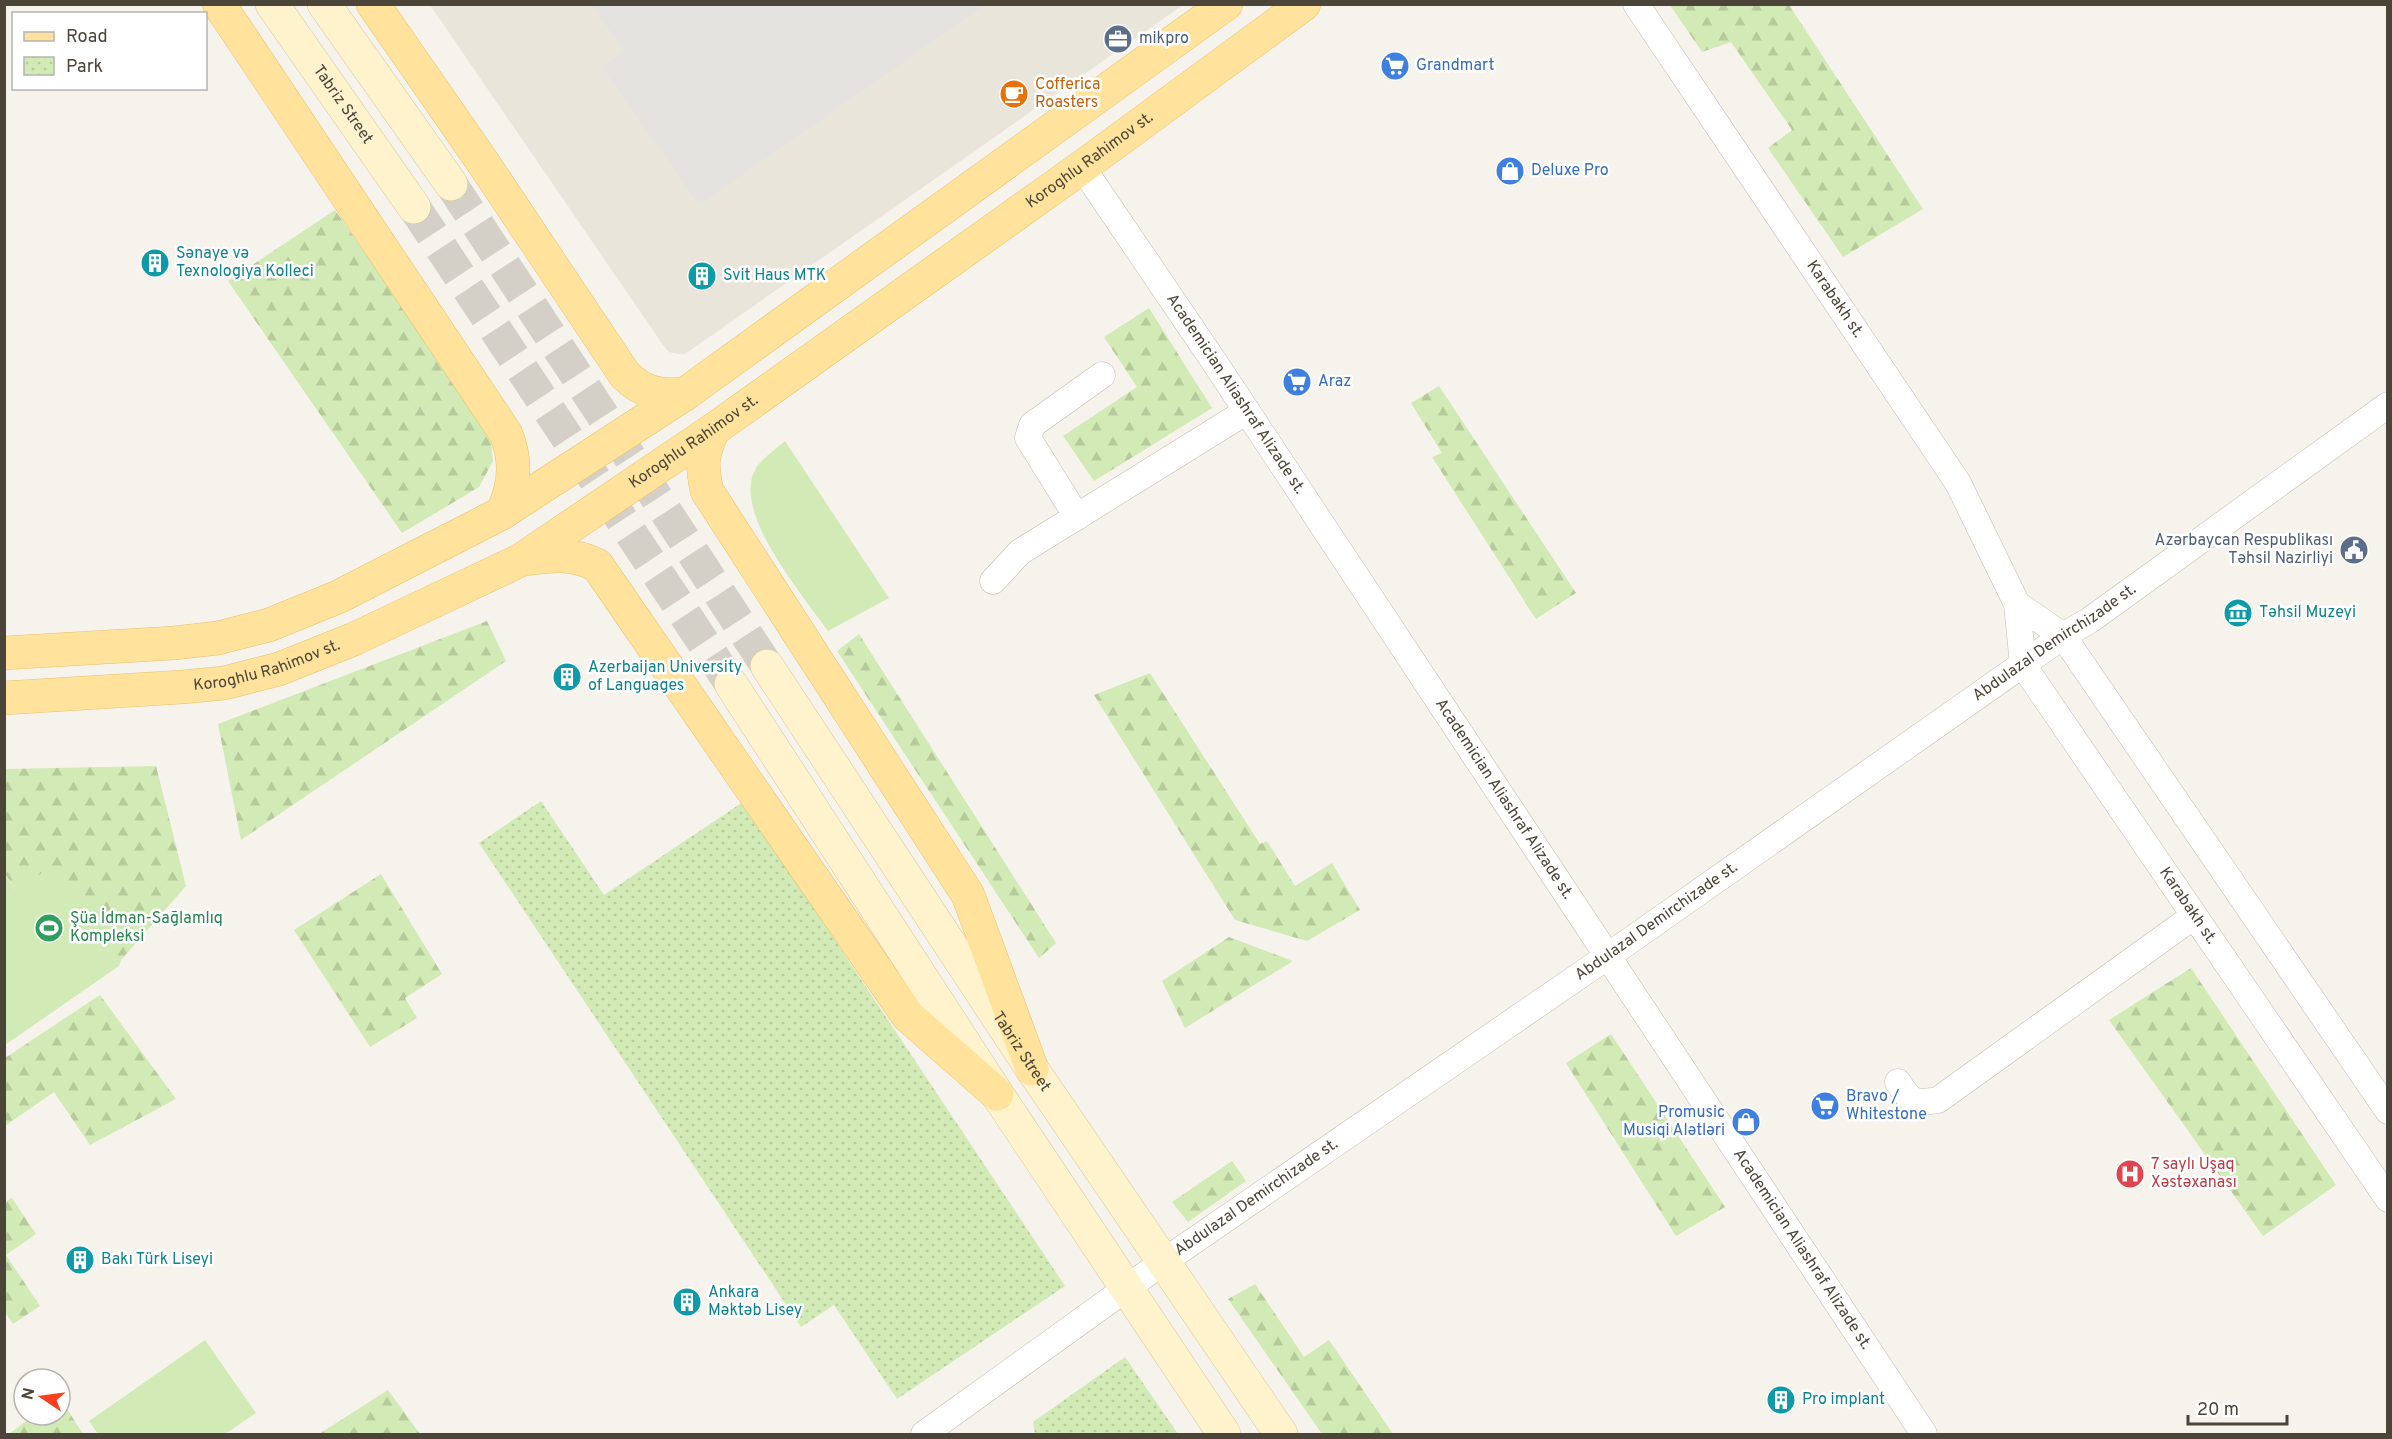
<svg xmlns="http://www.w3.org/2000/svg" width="2392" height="1439" font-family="Overpass,sans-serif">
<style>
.residential{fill:#eae5da}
.grass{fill:#d2eab5}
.forest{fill:url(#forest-firs)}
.park{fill:url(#park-dots)}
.parking{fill:#e5e3e0}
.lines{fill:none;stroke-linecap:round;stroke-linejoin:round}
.secondary-tunnel{stroke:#d4d0c8;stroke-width:33;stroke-dasharray:33 16;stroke-linecap:butt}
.minor-casing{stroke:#c2bbae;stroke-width:27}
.secondary-casing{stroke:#d6c79b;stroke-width:34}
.primary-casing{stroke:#e6c16a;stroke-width:34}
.minor{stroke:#fff;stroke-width:26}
.secondary{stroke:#fff3cd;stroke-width:33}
.primary{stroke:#ffe39c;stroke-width:33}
.labels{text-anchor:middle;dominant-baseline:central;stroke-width:5;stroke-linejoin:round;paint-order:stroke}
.service-label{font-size:16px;fill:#4e5e75;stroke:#fff;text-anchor:start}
.shop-label{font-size:16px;fill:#366cbe;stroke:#fff;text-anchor:start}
.food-label{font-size:16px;fill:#c56008;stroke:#fff;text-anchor:start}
.street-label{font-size:16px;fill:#4b4439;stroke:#fff}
.culture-label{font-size:16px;fill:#0d838f;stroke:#fff;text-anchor:start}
.leisure-label{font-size:16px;fill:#27864d;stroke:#fff;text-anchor:start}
.health-label{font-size:16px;fill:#be3a42;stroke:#fff;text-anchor:start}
</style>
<defs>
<pattern id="forest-firs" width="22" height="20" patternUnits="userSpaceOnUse" patternTransform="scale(1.5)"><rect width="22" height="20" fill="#d2eab5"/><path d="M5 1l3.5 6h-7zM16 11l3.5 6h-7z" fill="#b6ca9c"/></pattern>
<pattern id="park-dots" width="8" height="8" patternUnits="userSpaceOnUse" patternTransform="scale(1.5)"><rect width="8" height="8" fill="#d2eab5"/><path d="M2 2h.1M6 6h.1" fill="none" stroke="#b6ca9c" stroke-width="1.8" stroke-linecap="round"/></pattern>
</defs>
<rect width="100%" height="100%" fill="#f6f3ec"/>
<!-- residential -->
<path class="residential" d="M430 5H1183L695 347 685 354H677L669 352 663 345Z"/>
<!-- grass -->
<path class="grass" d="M785 441 889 598 828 631C803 595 732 513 755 470 759 461 777 448 785 441Z
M51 866 119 966 5 1045 4 874 16 890Z
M205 1340 256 1413 225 1434H98L89 1421Z"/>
<!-- forest -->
<path class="forest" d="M1670 5H1789L1923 209 1843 257 1768 148 1792 130 1731 42 1702 52Z
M335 210 490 433 493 461 479 487 402 533 228 281Z
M1149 308 1212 408 1094 481 1063 436 1137 387 1104 337Z
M1439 386 1576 593 1536 619 1432 457 1442 453 1411 403Z
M487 621 506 661 241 840 218 724Z
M859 634 1056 943 1039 958 837 651Z
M1150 673 1260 844 1267 841 1295 886 1332 863 1360 910 1307 941 1235 920 1094 695Z
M156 766 186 886 121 960 119 966 51 867 16 890 5 874V769Z
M381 874 442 974 405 998 417 1018 370 1047 294 930Z
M1229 937 1293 961 1185 1028 1162 981Z
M2191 968 2336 1185 2263 1236 2109 1020Z
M100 995 176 1099 90 1145 54 1092 5 1126V1058Z
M1611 1034 1725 1207 1676 1236 1566 1063Z
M1232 1161 1246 1181 1188 1222 1172 1202Z
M12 1198 36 1234 6 1255 40 1306 13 1324 4 1311 5 1202Z
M1255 1284 1304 1357 1329 1340 1393 1434H1322L1228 1299Z
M388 1390 420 1434H319Z
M60 1398 83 1434H9L34 1415H60Z"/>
<!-- park -->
<path class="park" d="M541 801 604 895 743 802 1065 1286 897 1399 834 1305 801 1327 479 843Z
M1125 1357 1178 1434H1035L1033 1422Z"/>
<!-- parking -->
<path class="parking" d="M592 5H985L699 205 602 67 624 51Z"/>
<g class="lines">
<!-- secondary-tunnel -->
<path class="secondary-tunnel" d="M451 184 767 666
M414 207 731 684"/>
<!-- minor casing -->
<g class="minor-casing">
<g id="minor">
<path id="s1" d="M1636 4 1958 483 2017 604 2023 665 2388 1199"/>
<path id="s2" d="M1082 167 1213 360 1924 1434"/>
<path d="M1077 517 1028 438 1032 425 1102 375"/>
<path d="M993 581 1020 552 1247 411"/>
<path d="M2017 604 2063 636 2388 1111"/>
<path d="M1898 1082C1910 1102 1914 1104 1938 1100L2194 916"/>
<path id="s3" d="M924 1434 1163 1262 1608 956 2063 636 2090 620 2388 405"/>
</g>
</g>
<!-- secondary casing -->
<g class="secondary-casing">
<g id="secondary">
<path id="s4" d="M272 4 414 207"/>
<path d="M324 4 451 184"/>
<path id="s5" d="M767 666 1032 1069 1281 1434"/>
<path d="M731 684 997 1094 1224 1434"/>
</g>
</g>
<!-- primary casing -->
<g class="primary-casing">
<g id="primary">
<path d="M219 4 506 434C517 461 515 487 502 513"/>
<path d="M373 4 484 164 625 375C643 393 660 396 685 394"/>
<path d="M713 430C702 456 701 463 707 491L968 895 1032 1069"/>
<path d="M526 559C552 555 573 553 597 565L908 1016 997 1094"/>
<path d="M4 653 174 643 218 638 269 625 338 597 502 513 685 394 1226 4"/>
<path id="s6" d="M4 698 182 687 224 683 279 669 354 639 521 560 713 430 1082 167 1304 4"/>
</g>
</g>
<!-- minor -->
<use href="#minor" class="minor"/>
<!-- secondary -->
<use href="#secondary" class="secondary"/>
<!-- primary -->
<use href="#primary" class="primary"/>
</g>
<!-- icons -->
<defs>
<g id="office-disc" transform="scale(1.5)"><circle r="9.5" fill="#5c6f8a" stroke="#fff"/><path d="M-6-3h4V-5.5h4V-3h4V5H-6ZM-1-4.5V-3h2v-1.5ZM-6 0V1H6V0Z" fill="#fff"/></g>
<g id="supermarket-disc" transform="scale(1.5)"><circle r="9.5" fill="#3f7fe0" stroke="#fff"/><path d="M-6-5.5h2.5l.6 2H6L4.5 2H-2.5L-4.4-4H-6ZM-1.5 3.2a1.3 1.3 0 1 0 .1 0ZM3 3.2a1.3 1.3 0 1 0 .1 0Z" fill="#fff"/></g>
<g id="cafe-disc" transform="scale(1.5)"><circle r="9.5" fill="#e8710a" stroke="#fff"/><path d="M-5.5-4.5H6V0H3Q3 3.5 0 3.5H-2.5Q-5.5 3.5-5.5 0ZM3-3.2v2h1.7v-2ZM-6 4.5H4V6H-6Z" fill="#fff"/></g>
<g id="shop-disc" transform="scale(1.5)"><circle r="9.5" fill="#3f7fe0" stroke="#fff"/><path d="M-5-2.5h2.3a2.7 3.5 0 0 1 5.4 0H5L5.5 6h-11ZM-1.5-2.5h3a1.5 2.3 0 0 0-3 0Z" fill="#fff"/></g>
<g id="building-disc" transform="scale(1.5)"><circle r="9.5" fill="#0f9aa8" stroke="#fff"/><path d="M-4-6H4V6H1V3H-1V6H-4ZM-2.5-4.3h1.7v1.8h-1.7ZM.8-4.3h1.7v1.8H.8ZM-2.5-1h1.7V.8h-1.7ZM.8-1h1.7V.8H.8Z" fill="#fff"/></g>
<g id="civic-disc" transform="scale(1.5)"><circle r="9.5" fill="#5c6f8a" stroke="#fff"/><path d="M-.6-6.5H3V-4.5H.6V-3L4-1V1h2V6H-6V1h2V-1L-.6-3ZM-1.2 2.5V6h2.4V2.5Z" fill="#fff"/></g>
<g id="museum-disc" transform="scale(1.5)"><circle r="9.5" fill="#0f9aa8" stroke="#fff"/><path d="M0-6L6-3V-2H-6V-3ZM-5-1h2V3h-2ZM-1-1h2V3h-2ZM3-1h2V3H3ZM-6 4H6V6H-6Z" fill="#fff"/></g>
<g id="stadium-disc" transform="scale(1.5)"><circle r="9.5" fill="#2e9e5b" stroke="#fff"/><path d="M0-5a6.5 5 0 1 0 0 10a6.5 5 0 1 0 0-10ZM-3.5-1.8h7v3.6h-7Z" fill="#fff"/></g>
<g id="hospital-disc" transform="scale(1.5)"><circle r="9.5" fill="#e0444e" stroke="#fff"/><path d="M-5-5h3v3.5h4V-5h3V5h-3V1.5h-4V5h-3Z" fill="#fff"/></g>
</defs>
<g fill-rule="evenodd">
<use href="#office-disc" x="1118" y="39"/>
<use href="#supermarket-disc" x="1395" y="66"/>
<use href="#cafe-disc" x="1014" y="94"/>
<use href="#shop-disc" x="1510" y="171"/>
<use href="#building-disc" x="155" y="263"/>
<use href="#building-disc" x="702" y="276"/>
<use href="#supermarket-disc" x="1297" y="382"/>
<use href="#civic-disc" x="2354" y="550"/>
<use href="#museum-disc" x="2238" y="613"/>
<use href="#building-disc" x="567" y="677"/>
<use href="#stadium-disc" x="49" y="928"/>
<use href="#supermarket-disc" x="1825" y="1106"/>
<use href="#shop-disc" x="1746" y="1122"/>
<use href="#hospital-disc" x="2130" y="1174"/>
<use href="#building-disc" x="80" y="1260"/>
<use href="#building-disc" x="687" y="1302"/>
<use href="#building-disc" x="1781" y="1400"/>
</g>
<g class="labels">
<!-- service labels -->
<g class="service-label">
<text x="1139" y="39">mikpro</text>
<text x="2333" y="541" text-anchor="end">Azərbaycan Respublikası<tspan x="2333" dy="18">Təhsil Nazirliyi</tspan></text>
</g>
<!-- shop labels -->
<g class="shop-label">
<text x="1416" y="66">Grandmart</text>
<text x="1531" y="171">Deluxe Pro</text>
<text x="1318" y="382">Araz</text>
<text x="1846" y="1097">Bravo /<tspan x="1846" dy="18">Whitestone</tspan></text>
<text x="1725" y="1113" text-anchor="end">Promusic<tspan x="1725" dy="18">Musiqi Alətləri</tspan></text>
</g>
<!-- food labels -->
<g class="food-label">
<text x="1035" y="85">Cofferica<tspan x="1035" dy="18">Roasters</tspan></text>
</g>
<!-- street labels -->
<g class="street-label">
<text stroke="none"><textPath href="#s4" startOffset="123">Tabriz Street</textPath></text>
<text stroke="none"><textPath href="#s6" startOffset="1238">Koroghlu Rahimov st.</textPath></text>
<text stroke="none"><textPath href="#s1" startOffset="356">Karabakh st.</textPath></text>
<text stroke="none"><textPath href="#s2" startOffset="274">Academician Aliashraf Alizade st.</textPath></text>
<text stroke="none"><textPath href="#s6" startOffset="752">Koroghlu Rahimov st.</textPath></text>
<text stroke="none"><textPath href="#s3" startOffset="1380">Abdulazal Demirchizade st.</textPath></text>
<text stroke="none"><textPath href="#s6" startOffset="266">Koroghlu Rahimov st.</textPath></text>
<text stroke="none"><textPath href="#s2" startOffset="760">Academician Aliashraf Alizade st.</textPath></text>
<text stroke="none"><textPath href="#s1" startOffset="1065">Karabakh st.</textPath></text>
<text stroke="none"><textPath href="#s3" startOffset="894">Abdulazal Demirchizade st.</textPath></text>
<text stroke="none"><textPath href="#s5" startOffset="462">Tabriz Street</textPath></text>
<text stroke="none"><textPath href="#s3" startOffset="408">Abdulazal Demirchizade st.</textPath></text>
<text stroke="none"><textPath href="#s2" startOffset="1300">Academician Aliashraf Alizade st.</textPath></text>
</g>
<!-- culture labels -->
<g class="culture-label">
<text x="176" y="254">Sənaye və<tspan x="176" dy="18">Texnologiya Kolleci</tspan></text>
<text x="723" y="276">Svit Haus MTK</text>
<text x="2259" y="613">Təhsil Muzeyi</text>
<text x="588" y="668">Azerbaijan University<tspan x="588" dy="18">of Languages</tspan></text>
<text x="101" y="1260">Bakı Türk Liseyi</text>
<text x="708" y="1293">Ankara<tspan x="708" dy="18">Məktəb Lisey</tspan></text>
<text x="1802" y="1400">Pro implant</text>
</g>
<!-- leisure labels -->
<g class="leisure-label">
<text x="70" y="919">Şüa İdman-Sağlamlıq<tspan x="70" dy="18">Kompleksi</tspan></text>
</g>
<!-- health labels -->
<g class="health-label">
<text x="2151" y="1165">7 saylı Uşaq<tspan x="2151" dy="18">Xəstəxanası</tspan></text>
</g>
</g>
<!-- border -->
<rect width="2392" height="1439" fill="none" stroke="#4b4439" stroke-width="12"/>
<!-- legend -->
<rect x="12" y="12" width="195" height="78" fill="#ffffff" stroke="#b7b4b0" stroke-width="1.5"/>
<rect x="24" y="32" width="30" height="9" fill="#ffe39c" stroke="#b7b4b0" stroke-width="1.5"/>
<text x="66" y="42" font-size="18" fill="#4b4439">Road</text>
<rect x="24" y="57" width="30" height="18" fill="url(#park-dots)" stroke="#b7b4b0" stroke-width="1.5"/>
<text x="66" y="72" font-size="18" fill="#4b4439">Park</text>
<!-- north arrow -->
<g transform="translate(42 1397) rotate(283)"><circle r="28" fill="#ffffff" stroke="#b7b4b0" stroke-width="1.5"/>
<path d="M0-4.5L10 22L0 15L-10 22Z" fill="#fc3f1d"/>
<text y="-9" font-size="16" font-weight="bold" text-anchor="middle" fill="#4b4439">N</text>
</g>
<!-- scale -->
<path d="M2188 1415v9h99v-9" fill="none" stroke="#4b4439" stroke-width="3"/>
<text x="2197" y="1415" font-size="18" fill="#4b4439" stroke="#ffffff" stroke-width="4.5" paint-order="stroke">20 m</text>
</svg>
